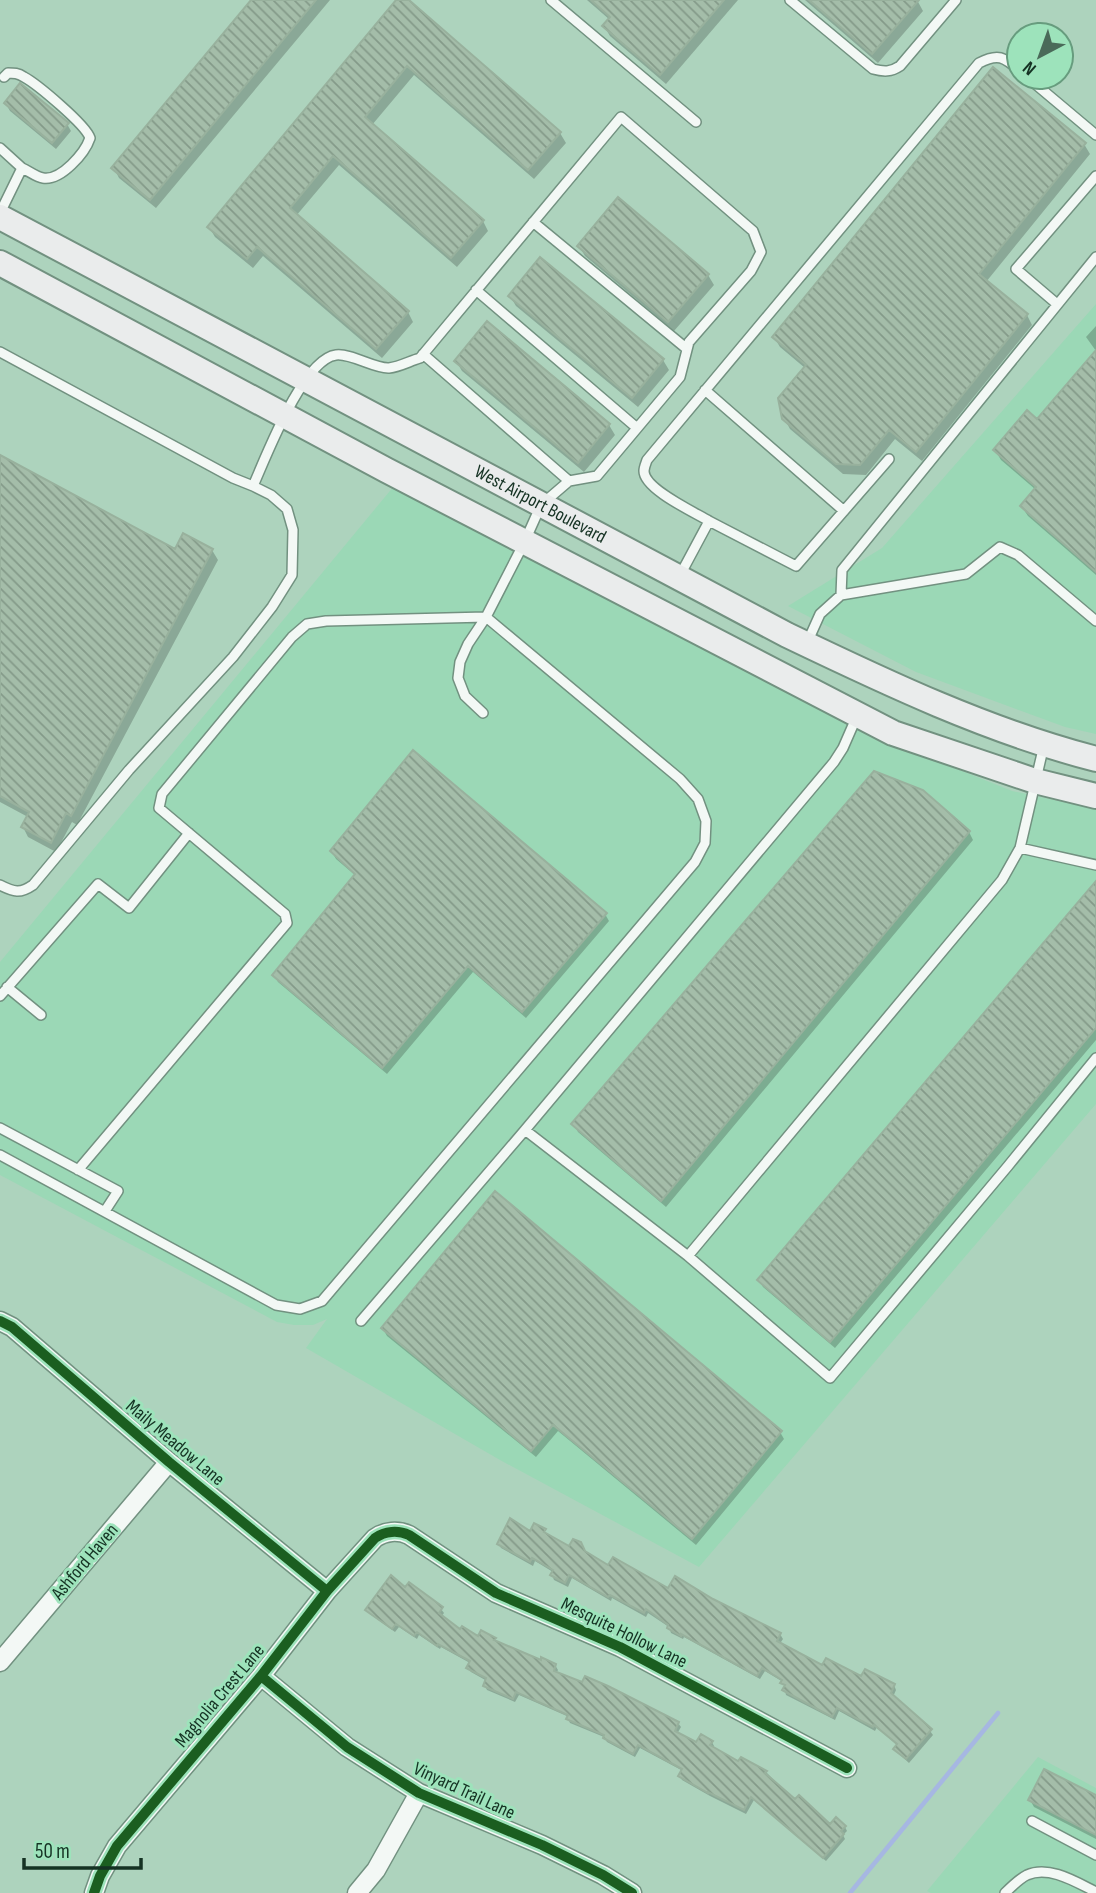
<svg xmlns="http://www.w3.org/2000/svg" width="1096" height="1893" font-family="'Sofia Sans Condensed',sans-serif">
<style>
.built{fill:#9bd8b6}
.shadow{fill:#0003}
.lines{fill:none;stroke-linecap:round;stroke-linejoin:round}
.stream{stroke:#a6b7e2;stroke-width:4.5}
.building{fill:url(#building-back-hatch);stroke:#98b19d;stroke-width:2}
.lane-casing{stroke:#729180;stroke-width:12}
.street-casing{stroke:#729180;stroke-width:21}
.secondary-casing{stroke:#729180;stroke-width:28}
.lane{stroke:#f3f8f5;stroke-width:9}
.street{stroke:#f3f8f5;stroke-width:18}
.secondary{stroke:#eaecec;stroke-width:24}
.cycleway-casing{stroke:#9de3bb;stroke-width:15}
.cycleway{stroke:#1b5e20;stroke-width:10}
.labels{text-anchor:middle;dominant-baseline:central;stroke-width:6;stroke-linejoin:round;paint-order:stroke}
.street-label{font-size:19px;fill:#153223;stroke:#9de3bb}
</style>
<defs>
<pattern id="building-back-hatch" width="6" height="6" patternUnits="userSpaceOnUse" patternTransform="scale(1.75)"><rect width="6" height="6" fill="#a4bda9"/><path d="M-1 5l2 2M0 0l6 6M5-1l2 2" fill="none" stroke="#849a89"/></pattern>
</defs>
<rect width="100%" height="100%" fill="#add3bd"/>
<!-- built -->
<path class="built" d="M1096 304V734L1065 727 916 672 788 606 882 548Z
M394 486 905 748 1012 791 1096 809V1104L699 1567 500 1460 306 1348 327 1319 313 1325H294L277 1322 0 1175V962Z
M1038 1757 1096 1788V1893H931L927 1891Z"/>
<!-- shadow -->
<path class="shadow" d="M254 0H330L156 208 119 178 114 168Z
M398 0H406L560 133 566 143 534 179 414 75 372 125 483 221 488 231 457 267 339 165 296 216 408 312 413 322 382 358 263 256 253 268 215 237 209 227Z
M587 0H738L666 84 610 36 604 26 610 20Z
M805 0H917L923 11 878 63Z
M6 104 67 124 71 131 56 149 10 111Z
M1084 144 1090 154 986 282 1027 315 1032 325 922 461 895 439 866 475 843 474 790 429 784 418 805 368 780 347 774 337Z
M579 246 708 275 714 285 674 331 585 256Z
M541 259 663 360 669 370 638 407 516 306 510 296Z
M1096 326V351L1086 337Z
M1096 353V575L1028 516 1022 507 1036 490 1001 460 995 450 1037 421Z
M456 361 609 425 615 435 584 472 462 371Z
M0 457 176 551 212 550 218 560 77 825 72 822 56 852 28 837 23 827 28 817 0 802Z
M969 832 973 840 666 1207 578 1132 574 1124Z
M332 852 605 914 609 921 526 1018 473 972 387 1074 278 982 274 975 356 876 336 859Z
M1096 892V1040L835 1348 763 1287 759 1280Z
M383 1329 780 1432 784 1439 696 1545 558 1431 536 1457 387 1336Z
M544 1531 548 1536 570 1549 584 1553 609 1568 669 1591 712 1600 780 1634 783 1639 779 1645 823 1667 862 1679 894 1685 896 1690 893 1697 930 1731 933 1735 909 1763 898 1753 895 1749 898 1746 877 1727 875 1731 839 1711 835 1720 786 1695 783 1682 765 1671 760 1679 684 1637 683 1639 671 1633 669 1627 648 1613 646 1617 612 1598 611 1601 572 1578 568 1587 554 1580 552 1575 553 1572 535 1561 533 1566 501 1548 499 1544 531 1533Z
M406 1589 441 1609 444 1613 441 1617 461 1632 479 1638 494 1639 497 1643 541 1662 555 1665 558 1670 556 1674 678 1723 681 1727 677 1734 697 1744 712 1742 714 1746 713 1748 739 1763 741 1759 766 1772 795 1802 830 1826 845 1827 847 1831 843 1835 845 1839 826 1861 754 1800 746 1814 710 1796 682 1780 680 1776 683 1771 640 1748 635 1757 607 1742 604 1737 570 1723 568 1719 569 1717 519 1695 515 1702 487 1690 485 1686 487 1681 471 1672 468 1668 470 1663 441 1647 440 1649 419 1635 417 1639 399 1627 395 1632 370 1614 367 1610Z
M1096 1797V1839L1034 1807 1030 1800Z"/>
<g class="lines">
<!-- stream -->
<path class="stream" d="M850 1893 998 1713"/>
</g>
<!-- building -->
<path class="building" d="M251 0H316L150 200 111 168Z
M396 0H409L561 132 528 170 407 66 365 117 484 220 451 258 333 156 290 208 409 311 376 349 257 247 247 259 207 227Z
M591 0H724L660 75 602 26 610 17Z
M809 0H919L872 54Z
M993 67 1086 143 979 274 1028 314 916 452 889 430 860 465 836 464 782 419 778 398 806 365 772 337Z
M20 83 69 123 52 143 4 103Z
M618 197 709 274 668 322 577 246Z
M540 257 664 359 632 398 508 296Z
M487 321 610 424 578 463 454 361Z
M1096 350V572L1020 506 1036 487 993 450 1027 410 1037 419Z
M0 455 175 549 183 533 213 549 71 816 66 813 51 843 21 827 29 812 0 796Z
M413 750 607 913 522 1012 468 966 382 1068 272 975 355 874 330 851Z
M874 771 923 790 970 831 661 1201 571 1124Z
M1096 881V1028L830 1342 757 1280Z
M495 1191 782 1431 692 1539 553 1425 531 1451 381 1328Z
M510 1518 530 1531 534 1523 546 1529 544 1532 569 1546 573 1539 581 1542 585 1551 608 1565 613 1557 668 1588 675 1576 713 1599 781 1633 777 1641 822 1665 826 1658 861 1676 865 1669 895 1684 891 1693 932 1729 906 1759 893 1749 897 1744 874 1725 873 1727 837 1708 832 1717 782 1690 785 1685 780 1683 782 1680 762 1668 757 1676 681 1634V1636L667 1628 668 1625 646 1609 644 1613 610 1595 608 1597 569 1575 565 1583 550 1575 553 1570 532 1558 530 1562 497 1544Z
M391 1575 405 1587 409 1582 443 1607 439 1613 460 1629 462 1626 478 1636 481 1630 496 1638 494 1640 541 1660V1657L556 1664 554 1671 582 1682 585 1676 608 1686 679 1722 675 1731 696 1742 701 1734 713 1741 710 1745 738 1761 741 1757 767 1771 765 1773 795 1799 799 1795 830 1824 836 1817 846 1826 841 1831 844 1834 823 1858 751 1797 744 1810 708 1792V1793L678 1776 682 1769 638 1745 633 1754 603 1738 604 1735 566 1719 568 1715 516 1692 513 1699 483 1686 486 1678 466 1668 470 1661 438 1644 437 1646 417 1632 414 1636 396 1624 392 1629 365 1610Z
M1044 1769 1096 1795V1835L1028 1800Z"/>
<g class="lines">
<!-- lane casing -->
<g class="lane-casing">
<path id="lane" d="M551 0 696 122
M790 0 873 69C884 72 891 72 900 66L956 0
M4 77 8 73C14 73 18 73 24 77 37 84 86 125 90 138 85 153 61 181 43 178 36 177 29 171 22 168
M1027 77 1096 135
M0 148 22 168 0 213
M533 222 687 349
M476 290 637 428
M1057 304 1016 269 1096 176
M0 352 233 478 253 486
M423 354 569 481
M705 390 844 511
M709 521 796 566 889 459
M679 577 709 521C694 512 644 489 644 471 644 467 646 463 647 460L979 63C998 53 1004 57 1019 70
M841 595 842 570 1096 257
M807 643 820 614 841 595 966 574 1000 547 1018 555 1096 621
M1020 848 1096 865
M0 885C14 892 20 894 33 885L129 770 233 657 272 607 292 575 293 530 287 509 271 495 253 486C266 457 303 359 336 355 351 353 375 369 389 368 399 367 410 361 420 358L621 117 753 231 761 252 751 271 689 342 680 377 597 476 569 481 541 505 524 543 486 617 468 644 460 662 458 678 465 696 483 713
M7 987 41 1015
M0 996 98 884 129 908 189 833
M0 1128 118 1191 105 1211
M525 1130 688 1256 1002 880 1020 848 1044 745
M0 1155 276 1305 300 1309 322 1301 695 862 705 843 706 821 698 799 680 779 486 617 326 621 307 624 292 637 162 794 159 808 285 914 287 923 78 1170
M688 1256 830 1378 1008 1166 1096 1058
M361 1321 525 1130 834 762 843 748 857 716
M1032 1821 1096 1855
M1005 1893C1011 1887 1019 1879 1027 1875 1049 1865 1076 1882 1096 1892"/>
</g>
<!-- street casing -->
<g class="street-casing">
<path id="street" d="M0 1321 12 1327 169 1462 327 1591
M0 1662 169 1462
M261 1676 347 1747 419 1793 542 1845 603 1875 632 1893
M94 1893 100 1876 117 1846 261 1676 327 1591 375 1538C385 1531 398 1530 409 1535L496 1593 620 1647 847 1768
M357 1893 376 1870 419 1793"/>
</g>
<!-- secondary casing -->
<g class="secondary-casing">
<g id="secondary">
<path id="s1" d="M0 217 787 635C887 683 988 731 1096 759"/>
<path d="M0 263 386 470 893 733 1035 781 1096 796"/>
</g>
</g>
<!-- lane -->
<use href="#lane" class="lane"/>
<!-- street -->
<use href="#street" class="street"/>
<!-- secondary -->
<use href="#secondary" class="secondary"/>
<!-- cycleway casing -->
<g class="cycleway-casing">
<path id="cycleway" d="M0 1321 12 1327 169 1462 327 1591
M261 1676 347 1747 419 1793 542 1845 603 1875 632 1893
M94 1893 100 1876 117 1846 261 1676 327 1591 375 1538C385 1531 398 1530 409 1535L496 1593 620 1647 847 1768"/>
</g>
<!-- cycleway -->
<use href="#cycleway" class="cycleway"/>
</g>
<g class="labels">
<!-- street labels -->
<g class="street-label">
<text stroke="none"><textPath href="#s1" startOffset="612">West Airport Boulevard</textPath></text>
<text transform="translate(175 1443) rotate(40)">Maily Meadow Lane</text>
<text transform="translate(85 1562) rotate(-50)">Ashford Haven</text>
<text transform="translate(624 1633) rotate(26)">Mesquite Hollow Lane</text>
<text transform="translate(220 1696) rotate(-50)">Magnolia Crest Lane</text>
<text transform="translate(464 1791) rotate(25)">Vinyard Trail Lane</text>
</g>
</g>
<!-- north arrow -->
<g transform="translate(1040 56) rotate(221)"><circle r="33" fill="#9de3bb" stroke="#679c7e" stroke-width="2"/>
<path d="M0-5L12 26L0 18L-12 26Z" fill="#4a6a59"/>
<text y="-10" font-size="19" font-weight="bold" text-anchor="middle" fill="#153223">N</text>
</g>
<!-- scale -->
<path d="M24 1858v10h117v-10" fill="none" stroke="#153223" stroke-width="3.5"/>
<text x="35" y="1858" font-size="21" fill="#153223" stroke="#9de3bb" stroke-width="5" paint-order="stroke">50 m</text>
</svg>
